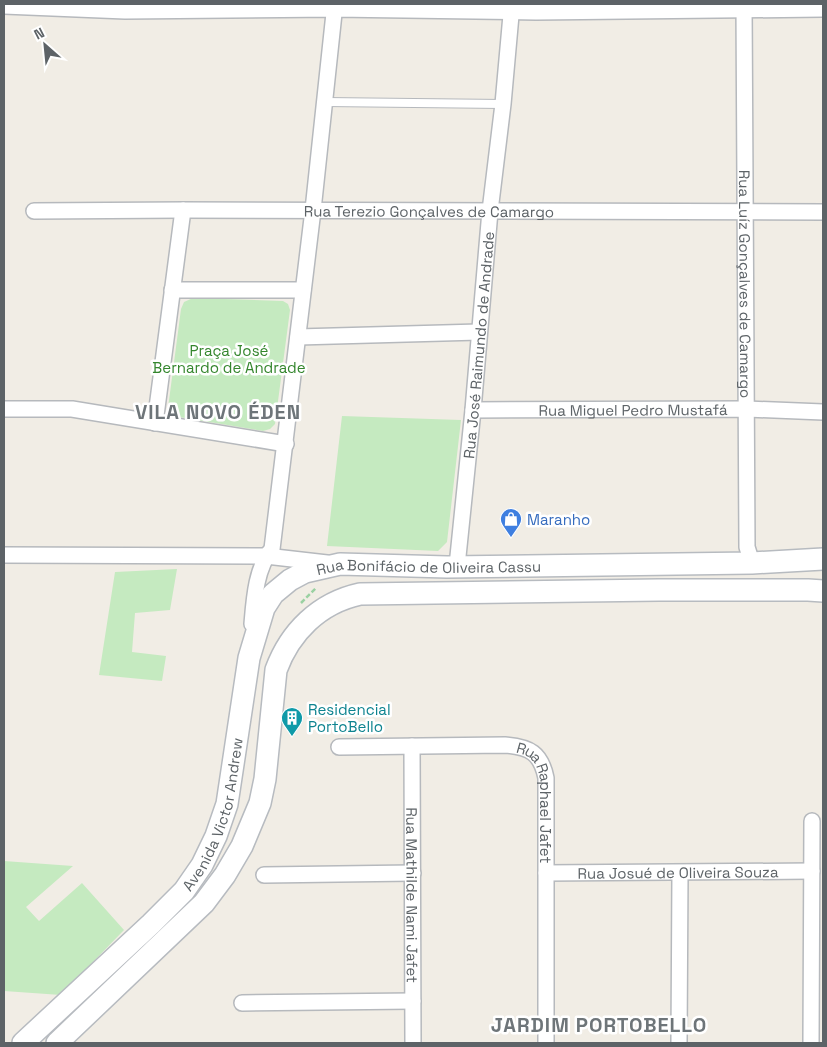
<svg xmlns="http://www.w3.org/2000/svg" width="827" height="1047" font-family="'Space Grotesk',sans-serif">
<style>
.green{fill:#c5eac0}
.lines{fill:none;stroke-linecap:round;stroke-linejoin:round}
.lane-casing{stroke:#b6b9bd;stroke-width:10}
.street-casing{stroke:#b6b9bd;stroke-width:18}
.secondary-casing{stroke:#b7bbc0;stroke-width:24}
.path{stroke:#9ad1a2;stroke-width:2.5;stroke-dasharray:5 2.5;stroke-linecap:butt}
.lane{stroke:#fff;stroke-width:8}
.street{stroke:#fff;stroke-width:15}
.secondary{stroke:#fff;stroke-width:21}
.labels{text-anchor:middle;dominant-baseline:central;stroke-width:5;stroke-linejoin:round;paint-order:stroke}
.street-label{font-size:15px;fill:#5d6367;stroke:#fff}
.park-label{font-size:15px;fill:#34862d;stroke:#fff}
.shop-label{font-size:15px;fill:#366cbe;stroke:#fff;text-anchor:start}
.culture-label{font-size:15px;fill:#0d838f;stroke:#fff;text-anchor:start}
.district-label{font-size:20px;font-weight:bold;letter-spacing:1px;fill:#6e7579;stroke:#fff}
</style>
<rect width="100%" height="100%" fill="#f1ede5"/>
<!-- green -->
<path class="green" d="M193 298 283 301 288 304 290 310 275 424 270 429 263 431 173 416 169 413 168 408 181 309 184 302Z
M342 416 461 420 447 542 438 551 327 546Z
M177 569 170 610 135 613 132 652 166 656 162 681 99 675 115 572Z
M4 861 73 866 26 907 39 921 82 883 124 930 61 995 4 991Z"/>
<g class="lines">
<!-- lane casing -->
<g class="lane-casing">
<path id="lane" d="M325 102 503 104"/>
</g>
<!-- street casing -->
<g class="street-casing">
<g id="street">
<path id="s1" d="M744 4 747 547 752 563"/>
<path d="M4 6 125 11 335 9 536 12 823 9"/>
<path id="s2" d="M34 211 183 210 823 212"/>
<path d="M172 290H303"/>
<path d="M298 337 479 332"/>
<path d="M4 409H72L286 444"/>
<path id="s3" d="M473 410 747 409 823 412"/>
<path d="M155 423 183 210"/>
<path d="M4 555 266 556 327 563"/>
<path id="s4" d="M457 566 473 410 490 211 503 104 512 4"/>
<path d="M252 624C254 600 256 567 272 549L313 210 335 4"/>
<path id="s5" d="M412 746 413 1043"/>
<path id="s6" d="M339 747 505 745C530 747 541 753 546 778V1043"/>
<path id="s7" d="M546 873 812 871"/>
<path d="M264 875 413 873"/>
<path d="M242 1003 413 1001"/>
<path d="M679 1043 680 873"/>
<path d="M811 1043 812 821"/>
</g>
</g>
<!-- secondary casing -->
<g class="secondary-casing">
<g id="secondary">
<path id="s8" d="M23 1043 151 924 184 891 202 865 216 836 227 804 249 658 264 608 273 594 290 580 305 572 340 564 447 567 752 563 823 559"/>
<path d="M57 1043 204 903 225 875 242 846 260 803 265 779 276 670C290 632 319 603 360 594L659 590H808L823 591"/>
</g>
</g>
<!-- path -->
<path class="path" d="M301 603 316 588"/>
<!-- lane -->
<use href="#lane" class="lane"/>
<!-- street -->
<use href="#street" class="street"/>
<!-- secondary -->
<use href="#secondary" class="secondary"/>
</g>
<!-- icons -->
<defs>
<g id="shop-pin" transform="scale(1.125)"><path d="M0 17L-7.5 6A9.5 9.5 0 1 1 7.5 6Z" fill="#3f7fe0" stroke="#fff"/><path d="M-5-2.5h2.3a2.7 3.5 0 0 1 5.4 0H5L5.5 6h-11ZM-1.5-2.5h3a1.5 2.3 0 0 0-3 0Z" fill="#fff"/></g>
<g id="building-pin" transform="scale(1.125)"><path d="M0 17L-7.5 6A9.5 9.5 0 1 1 7.5 6Z" fill="#0f9aa8" stroke="#fff"/><path d="M-4-6H4V6H1V3H-1V6H-4ZM-2.5-4.3h1.7v1.8h-1.7ZM.8-4.3h1.7v1.8H.8ZM-2.5-1h1.7V.8h-1.7ZM.8-1h1.7V.8H.8Z" fill="#fff"/></g>
</defs>
<g fill-rule="evenodd">
<use href="#shop-pin" x="511" y="519"/>
<use href="#building-pin" x="292" y="718"/>
</g>
<g class="labels">
<!-- street labels -->
<g class="street-label">
<text stroke="none"><textPath href="#s2" startOffset="395">Rua Terezio Gonçalves de Camargo</textPath></text>
<text stroke="none"><textPath href="#s1" startOffset="280">Rua Luíz Gonçalves de Camargo</textPath></text>
<text stroke="none"><textPath href="#s4" startOffset="222">Rua José Raimundo de Andrade</textPath></text>
<text stroke="none"><textPath href="#s3" startOffset="160">Rua Miguel Pedro Mustafá</textPath></text>
<text stroke="none"><textPath href="#s8" startOffset="699">Rua Bonifácio de Oliveira Cassu</textPath></text>
<text stroke="none"><textPath href="#s6" startOffset="244">Rua Raphael Jafet</textPath></text>
<text stroke="none"><textPath href="#s8" startOffset="305">Avenida Victor Andrew</textPath></text>
<text stroke="none"><textPath href="#s7" startOffset="132">Rua Josué de Oliveira Souza</textPath></text>
<text stroke="none"><textPath href="#s5" startOffset="149">Rua Mathilde Nami Jafet</textPath></text>
</g>
<!-- park labels -->
<g class="park-label">
<text x="229" y="350">Praça José<tspan x="229" dy="17">Bernardo de Andrade</tspan></text>
</g>
<!-- shop labels -->
<g class="shop-label">
<text x="527" y="519">Maranho</text>
</g>
<!-- culture labels -->
<g class="culture-label">
<text x="308" y="709">Residencial<tspan x="308" dy="17">PortoBello</tspan></text>
</g>
<!-- district labels -->
<g class="district-label">
<text x="218" y="412">VILA NOVO ÉDEN</text>
<text x="599" y="1025">JARDIM PORTOBELLO</text>
</g>
</g>
<!-- border -->
<rect width="827" height="1047" fill="none" stroke="#5d6367" stroke-width="10"/>
<!-- north arrow -->
<g transform="translate(45 45) rotate(333)" stroke="#ffffff" stroke-width="4" paint-order="stroke">
<path d="M0-4L9 19L0 12L-9 19Z" fill="#5d6367"/>
<text y="-8" font-size="14" font-weight="bold" text-anchor="middle" fill="#5d6367">N</text>
</g>
</svg>
